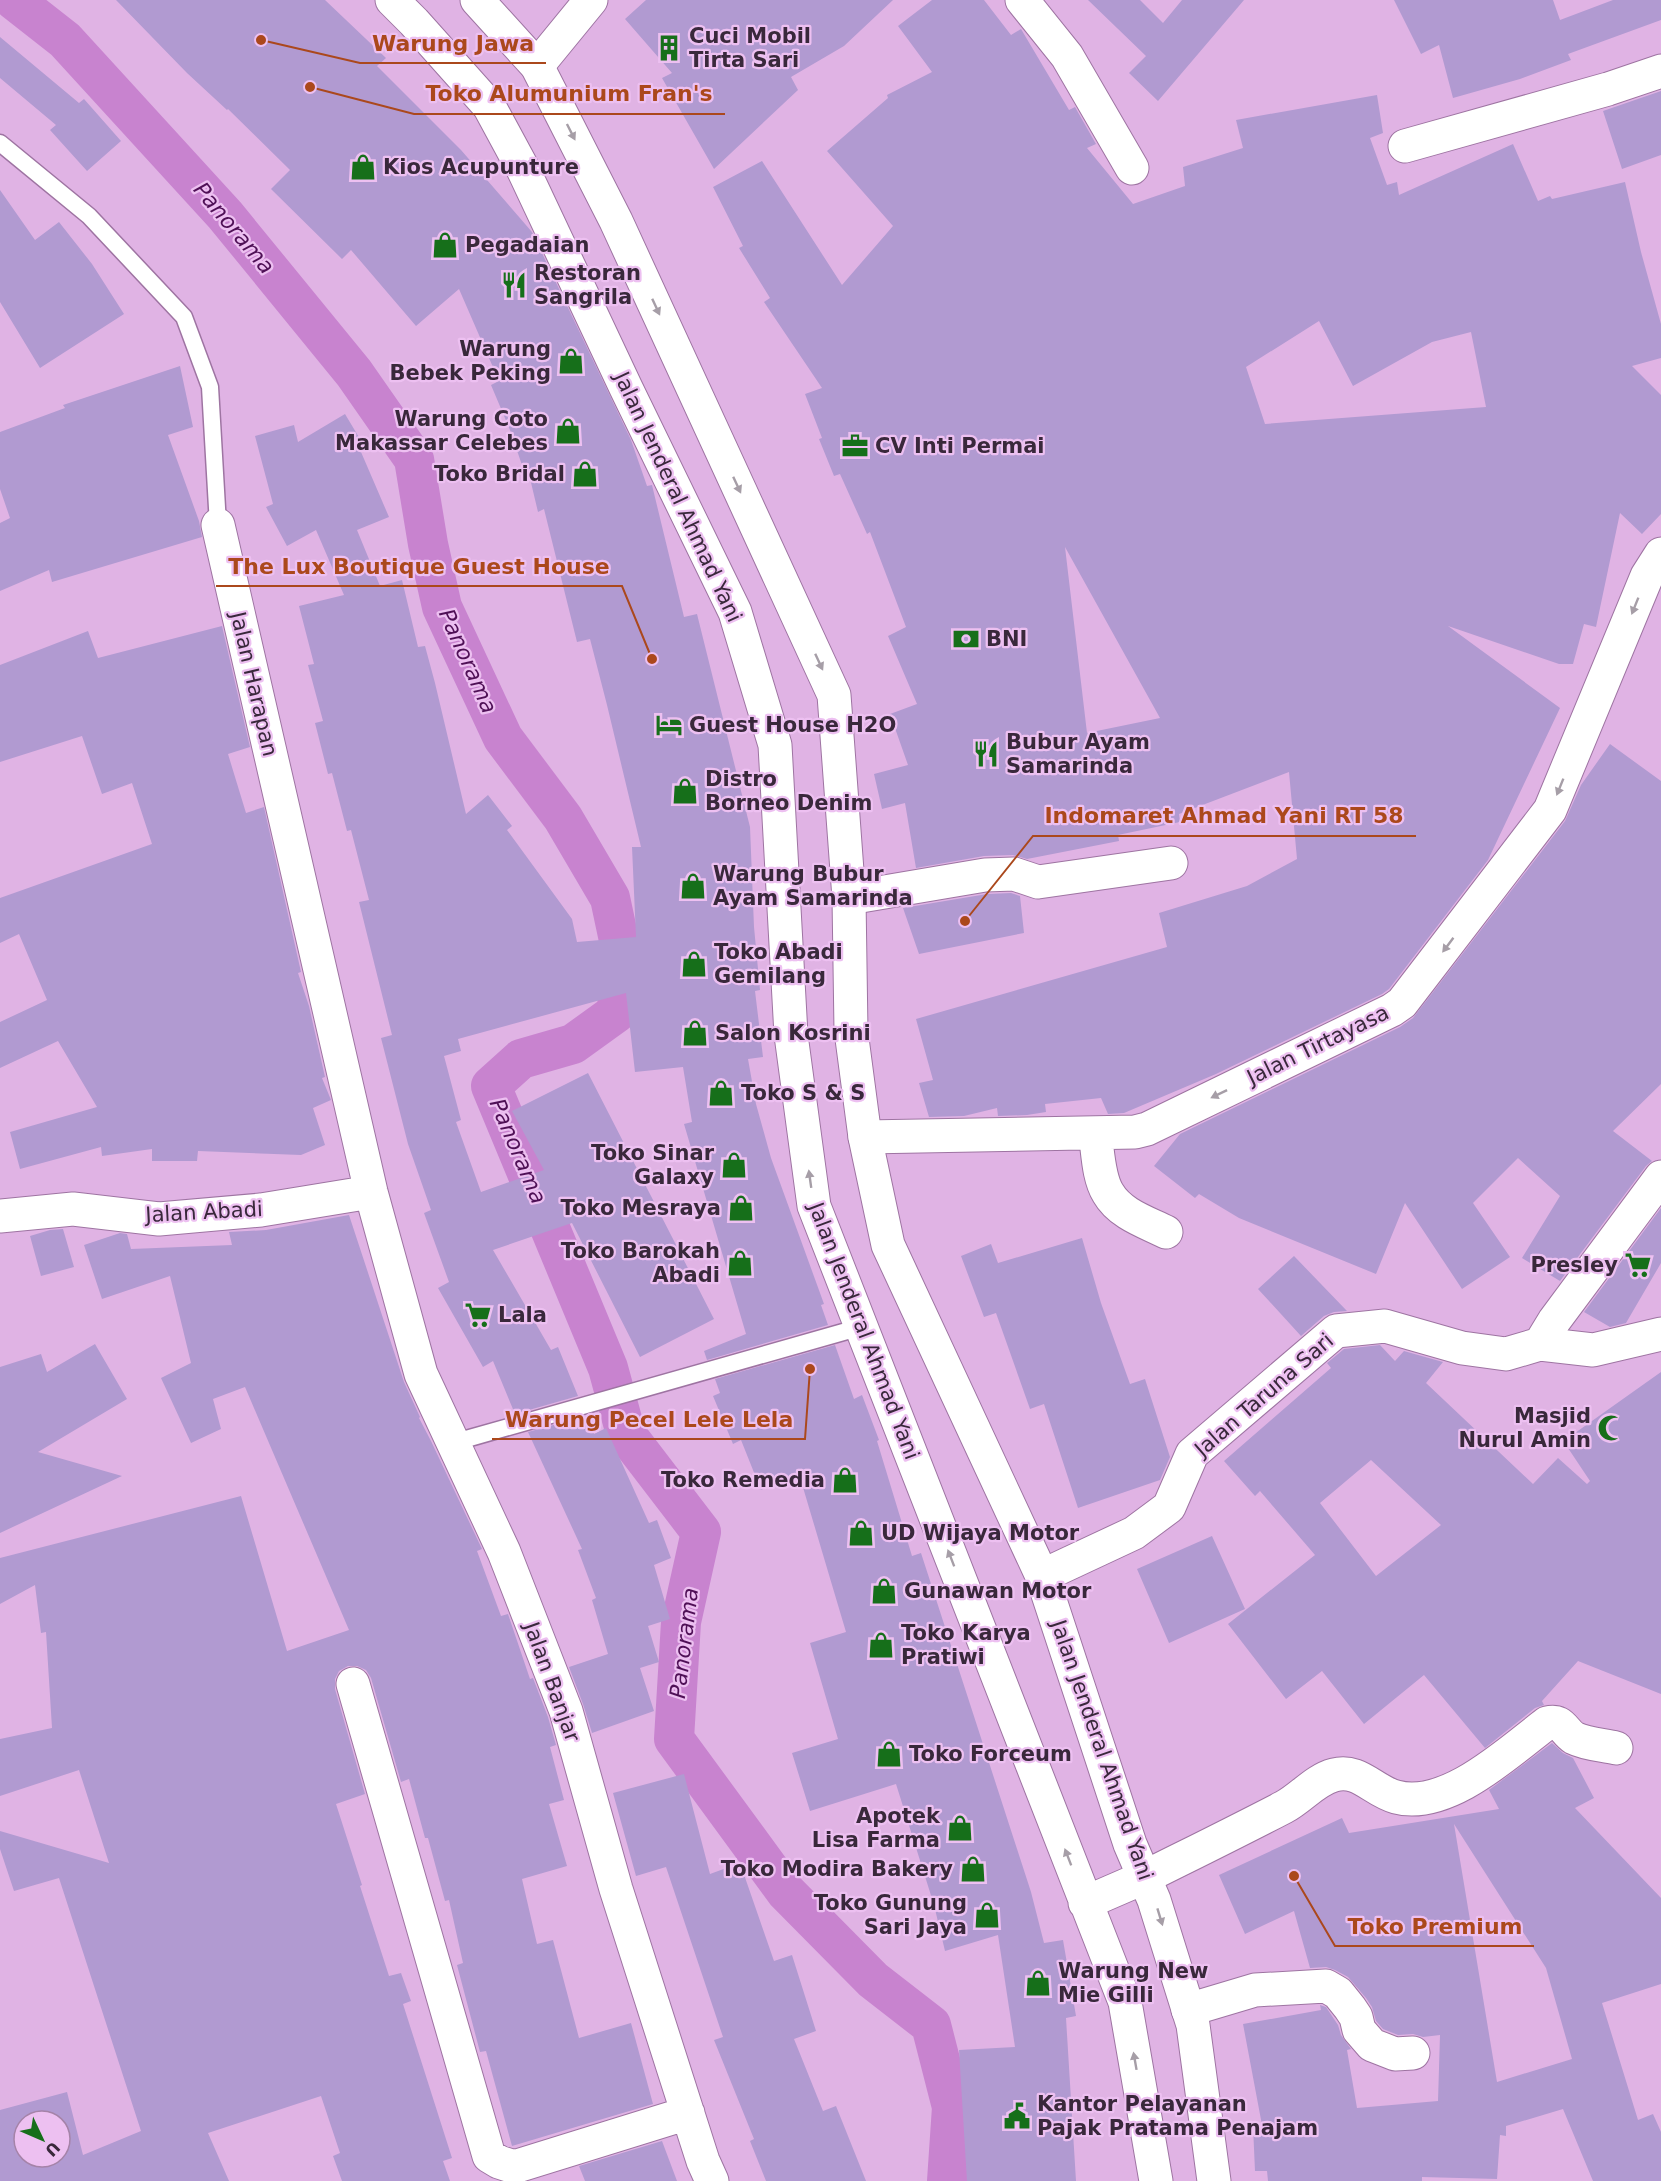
<svg xmlns="http://www.w3.org/2000/svg" width="1661" height="2181" font-family="'DejaVu Sans',sans-serif">
<style>
.lines{fill:none;stroke-linecap:round;stroke-linejoin:round}
.canal{stroke:#c883cf;stroke-width:40}
.building{fill:#b19ad1;fill-rule:evenodd}
.service-casing{stroke:#9e74a2;stroke-width:19}
.minor-casing{stroke:#9e74a2;stroke-width:35}
.secondary-casing{stroke:#9e74a2;stroke-width:35}
.service{stroke:#fff;stroke-width:16}
.minor{stroke:#fff;stroke-width:33}
.secondary{stroke:#fff;stroke-width:33}
.oneway{fill:#a69ea7}
.labels{text-anchor:middle;dominant-baseline:central;stroke-width:4.5;stroke-linejoin:round;paint-order:stroke}
.poi-label{font-size:21px;font-weight:bold;fill:#39283b;stroke:#edc0f1;text-anchor:start}
.street-label{font-size:21px;fill:#39283b;stroke:#edc0f1}
.water-label{font-size:22px;font-style:italic;fill:#4f1056;stroke:#edc0f1}
.leader{fill:none;stroke:#ab481c;stroke-width:2}
.callout-dot{fill:#ab481c;stroke:#edc0f1;stroke-width:2}
.callout-label{font-size:22px;text-anchor:middle;font-weight:bold;fill:#ab481c;stroke:#edc0f1;stroke-width:4.5;stroke-linejoin:round;paint-order:stroke}
</style>
<rect width="100%" height="100%" fill="#e0b3e4"/>
<g class="lines">
<!-- canal -->
<path class="canal" d="M14 0 65 40 225 215 354 373 414 459 428 544 442 607 503 738 563 818 610 898 623 959 616 1013 573 1044 521 1059 491 1086 608 1368 626 1434 701 1532 681 1622 674 1739 786 1892 873 1980 931 2025 952 2107 947 2181"/>
</g>
<!-- building -->
<path class="building" d="M116 0H325L386 58 377 66 461 150 532 232 631 440 647 486 652 485 684 617 697 614 750 827 754 927 760 990 755 991 763 1057 748 1059 756 1104 771 1158 824 1304 821 1305 828 1325 707 1360 704 1351 746 1334 684 1124 692 1122 683 1067 635 1072 626 993 458 1039 461 1051 444 1056 461 1120 456 1122 481 1192 544 1170 512 1111 588 1073 714 1319 640 1357 572 1223 493 1250 551 1350 558 1347 578 1396 515 1414 493 1361 483 1367 438 1288 449 1282 424 1213 431 1210 408 1144 381 1038 392 1035 359 902 369 900 351 830 347 831 332 773 328 774 315 723 323 721 308 665 314 664 299 606 344 595 316 530 287 546 266 507 273 504 255 436 294 425 298 442 345 414 366 449 361 452 389 517 357 530 380 586 402 580 418 647 425 646 435 683 466 814 488 795 512 826 507 830 572 919 577 942 636 937 632 847H641L607 705 590 639 577 642 544 509 538 512 528 470 524 471 510 430 491 385 499 381 459 289 416 326 351 250 342 259 271 189 290 170 228 109 227 110 187 73Z
M646 0H893L844 46 791 77 798 90 714 169 662 78 672 73 625 19Z
M932 0H984L1011 35 1021 29 1069 110 1075 107 1096 144 1087 148 1133 204 1185 186 1183 167 1243 148 1236 120 1377 95 1383 133 1370 138 1387 185 1397 182 1399 195 1513 144 1538 201 1550 196 1552 199 1625 182 1641 252 1661 324V358L1632 366 1661 395V514L1642 534 1620 513 1596 627 1584 624 1573 664H1559L1448 626 1560 708 1488 860 1389 989 1382 994 1216 1074 1124 1113 1108 1114 1101 1098 1045 1104 1046 1112 1027 1115 998 1116 997 1108 964 1116 929 1117 919 1083 933 1080 916 1019 1167 947 1159 913 1247 886 1297 859 1289 772 1179 814 1180 822 1118 835 1119 841 1027 859 1013 855 984 856 916 868 905 803 882 809 874 774 908 765 890 714 917 704 888 636 906 627 870 532 867 534 840 474 834 476 819 439 822 438 805 394 822 388 764 302 770 298 739 248 743 246 713 187 762 161 842 285 893 226 827 151 888 98 887 95 932 72 898 26ZM1319 321 1353 386 1432 342 1471 332 1486 407 1265 424 1246 367ZM1065 547 1160 718 1087 733Z
M1088 0H1140L1163 23 1182 0H1244L1158 101 1129 73 1146 56Z
M1394 0H1553L1560 20 1613 0H1661V20L1568 54 1571 60 1520 79 1453 98 1439 45 1421 54Z
M0 37 79 103 84 99 121 141 87 171 50 130 56 125 0 78Z
M1661 91V155L1622 169 1603 111Z
M0 190 35 240 59 222 92 264 124 314 40 368 0 302Z
M180 366 193 427 168 435 199 521 202 537 52 582 49 570 0 591V523L10 518 0 489V432L65 408 63 405Z
M222 626 250 747 228 754 246 813 264 807 301 972 298 973 309 1006 325 1077 322 1078 331 1100 313 1108 325 1145 301 1155 198 1151 197 1161H152V1149L102 1156 101 1147 20 1169 10 1132 97 1107 58 1041 0 1068V1022L47 1000 19 934 0 943V898L152 844 132 783 102 794 82 736 0 762V665L88 631 98 658Z
M1610 744 1661 781V1084L1613 1131 1652 1161 1646 1166 1560 1281 1522 1258 1560 1196 1518 1158 1473 1203 1510 1257 1462 1289 1405 1203 1376 1274 1239 1218 1199 1194 1195 1198 1154 1166 1180 1134 1400 1027 1413 1018 1565 821 1581 785Z
M1011 893 1020 896 1024 933 919 954 903 908 987 894Z
M1661 1208V1263L1626 1323 1610 1327 1584 1312Z
M349 1215 404 1382 420 1417 419 1418 431 1441 482 1549 477 1551 501 1616 508 1614 530 1679 533 1678 548 1717 556 1745 550 1747 564 1800 549 1804 567 1866 522 1879 537 1944 553 1940 579 2038 631 2023 653 2104 512 2146 486 2051 480 2052 457 1965 463 1963 449 1900 445 1901 428 1838H425L409 1779 401 1782 371 1678 366 1670 357 1666H348L339 1671 335 1679V1689L365 1794 336 1804 362 1885 360 1886 389 1976 401 1973 411 2001 403 2004 452 2158 443 2161 450 2181H342L333 2156 340 2153 321 2096 208 2133 229 2181H0V2110L67 2092 83 2155 141 2131 59 1878 14 1891 0 1849V1831L109 1863 79 1770 0 1796V1739L52 1728 46 1632 41 1633 35 1585 0 1604V1558L241 1496 287 1651 349 1630 245 1387 213 1399 221 1429 191 1443 161 1378 191 1363 170 1276 102 1299 84 1245 120 1233 127 1234 131 1249 232 1245 229 1232 266 1230ZM24 2121H60V2157H24Z
M63 1229 74 1267 41 1276 30 1236 50 1230Z
M1082 1238 1101 1303 1130 1384 1145 1379 1170 1457 1160 1480 1078 1508 1044 1404 1030 1409 996 1313 984 1317 961 1256 991 1244 998 1263Z
M1294 1256 1347 1311 1334 1312 1324 1316 1301 1336 1258 1289Z
M95 1344 127 1399 38 1452 122 1476 0 1533V1367L41 1354 47 1372Z
M835 1345 854 1399 862 1395 879 1440 877 1441 912 1556 921 1553 1031 1892 1044 1943 1063 1940 1076 2016 1066 2018 1076 2181H967L959 2050 1015 2047 998 1935 945 1951 934 1905 896 1784 810 1811 792 1753 838 1739 810 1643 846 1632 799 1474 761 1490 741 1440 733 1444 713 1396 720 1393 715 1379Z
M1380 1345 1395 1361 1404 1351 1443 1362 1426 1383 1533 1484 1558 1458 1587 1484 1590 1481 1568 1448 1579 1437 1575 1433 1661 1372V1694L1578 1661 1542 1701 1544 1705 1535 1708 1485 1748 1424 1675 1364 1724 1322 1671 1286 1699 1228 1624 1315 1555 1260 1491 1255 1496 1224 1461 1331 1368 1327 1363 1344 1349ZM1371 1460 1441 1525 1376 1576 1320 1503Z
M586 1416 594 1434 606 1428 649 1523 657 1520 671 1558 654 1565 670 1619 648 1626 659 1662 640 1668 654 1711 592 1733 583 1704 569 1667 608 1654 592 1600 596 1598 578 1550 582 1549 528 1432Z
M1212 1536 1245 1609 1169 1643 1137 1569Z
M1552 1743 1563 1753 1573 1758 1594 1798 1575 1808 1661 1898V1984L1602 2003 1638 2120 1653 2114 1661 2132V2181H1593L1563 2109 1506 2126V2136L1500 2135 1497 2179 1422 2177V2181H1268L1267 2171H1255L1253 2126 1262 2125 1243 2024 1321 2010 1320 2005 1326 2007 1338 2025 1341 2035 1351 2049 1347 2050 1357 2108 1438 2101 1440 2035 1423 2037 1413 2034 1398 2035 1383 2029 1376 2021 1372 2007 1366 1998 1348 1977 1335 1970 1326 1967 1310 1968 1294 1911 1245 1934 1219 1875 1342 1818 1349 1833 1499 1809 1489 1790ZM1454 1824 1546 1968 1572 2059 1497 2082Z
M684 1774 710 1874 740 1863 774 1961 792 1955 816 2031 794 2039 823 2111 836 2106 866 2181H766L750 2141 754 2139 714 2040 723 2037 666 1867 636 1876 613 1793Z
M662 2141 677 2181H585L579 2166Z"/>
<g class="lines">
<!-- service casing -->
<g class="service-casing">
<path id="service" d="M0 143 89 216 184 317 210 387 218 525
M452 1443 861 1327"/>
</g>
<!-- minor casing -->
<g class="minor-casing">
<path id="minor" d="M1022 0 1067 56 1132 168
M537 66 591 0
M1405 146 1608 89 1661 71
M218 525 371 1192 421 1374 504 1552 566 1711 616 1889 703 2161 712 2181
M849 898 985 875 1014 874 1038 882 1171 863
M1095 1133C1098 1151 1098 1177 1108 1193 1120 1214 1146 1222 1166 1232
M865 1137 1135 1132 1147 1129 1392 1010 1402 1003 1550 810 1647 576 1661 554
M0 1216 73 1209 159 1219 261 1210 371 1192
M1540 1344 1593 1350 1661 1334
M1042 1576 1134 1533 1169 1507 1192 1454 1336 1331 1385 1326 1462 1348 1506 1354 1540 1344 1554 1321 1661 1177
M353 1684 489 2156 499 2162 514 2167 688 2113
M1145 1877C1191 1854 1238 1831 1284 1807 1301 1798 1315 1780 1334 1775 1359 1768 1373 1791 1396 1797 1447 1811 1510 1751 1547 1723 1563 1719 1563 1731 1574 1738 1586 1744 1603 1745 1616 1748
M1188 2010 1255 1990 1326 1986 1338 1993 1350 2008 1356 2017 1359 2030 1372 2045 1395 2054 1413 2053"/>
</g>
<!-- secondary casing -->
<g class="secondary-casing">
<path id="secondary" d="M392 0 414 22 489 106 522 167 626 388 735 612 775 745 791 1035 814 1206 1125 2002 1156 2181
M477 0 537 66 616 221 834 695 849 898 851 1031 865 1137 888 1245 1042 1576 1130 1844 1154 1900 1193 2025 1214 2181
M1085 1903 1145 1877"/>
</g>
<!-- service -->
<use href="#service" class="service"/>
<!-- minor -->
<use href="#minor" class="minor"/>
<!-- secondary -->
<use href="#secondary" class="secondary"/>
</g>
<!-- one-way arrows -->
<defs><path id="oneway-solid" d="M-6-.8H1V-3.2L6.5 0L1 3.2V.8H-6Z" transform="scale(1.5)"/></defs>
<g class="oneway">
<use href="#oneway-solid" transform="translate(571 132) rotate(63)"/>
<use href="#oneway-solid" transform="translate(656 307) rotate(65)"/>
<use href="#oneway-solid" transform="translate(737 485) rotate(65)"/>
<use href="#oneway-solid" transform="translate(1635 606) rotate(112)"/>
<use href="#oneway-solid" transform="translate(819 662) rotate(65)"/>
<use href="#oneway-solid" transform="translate(1560 787) rotate(112)"/>
<use href="#oneway-solid" transform="translate(1448 945) rotate(127)"/>
<use href="#oneway-solid" transform="translate(1219 1094) rotate(154)"/>
<use href="#oneway-solid" transform="translate(810 1179) rotate(-98)"/>
<use href="#oneway-solid" transform="translate(951 1558) rotate(-111)"/>
<use href="#oneway-solid" transform="translate(1068 1857) rotate(-111)"/>
<use href="#oneway-solid" transform="translate(1160 1917) rotate(73)"/>
<use href="#oneway-solid" transform="translate(1135 2061) rotate(-100)"/>
</g>
<!-- icons -->
<defs>
<g id="building-bare" transform="scale(2.07)"><path d="M-4-6H4V6H1V3H-1V6H-4ZM-2.5-4.3h1.7v1.8h-1.7ZM.8-4.3h1.7v1.8H.8ZM-2.5-1h1.7V.8h-1.7ZM.8-1h1.7V.8H.8Z" fill="#166f1a" stroke="#edc0f1" stroke-width="2.5" paint-order="stroke"/></g>
<g id="shop-bare" transform="scale(2.07)"><path d="M-5-2.5h2.3a2.7 3.5 0 0 1 5.4 0H5L5.5 6h-11ZM-1.5-2.5h3a1.5 2.3 0 0 0-3 0Z" fill="#166f1a" stroke="#edc0f1" stroke-width="2.5" paint-order="stroke"/></g>
<g id="restaurant-bare" transform="scale(2.07)"><path d="M-5-6h1v4h1v-4h1v4h1v-4h1v5L-1.5 .5V6h-2V.5L-5-1ZM5-6V6H3V1.5H1.5Q1.5-4 5-6Z" fill="#166f1a" stroke="#edc0f1" stroke-width="2.5" paint-order="stroke"/></g>
<g id="office-bare" transform="scale(2.07)"><path d="M-6-3h4V-5.5h4V-3h4V5H-6ZM-1-4.5V-3h2v-1.5ZM-6 0V1H6V0Z" fill="#166f1a" stroke="#edc0f1" stroke-width="2.5" paint-order="stroke"/></g>
<g id="bank-bare" transform="scale(2.07)"><path d="M-6-4H6V4H-6ZM0-2.3a2.3 2.3 0 1 0 0 4.6a2.3 2.3 0 1 0 0-4.6Z" fill="#166f1a" stroke="#edc0f1" stroke-width="2.5" paint-order="stroke"/></g>
<g id="hotel-bare" transform="scale(2.07)"><path d="M-6-4.5h1.5V1H6V5H4.5V3h-9V5H-6ZM-4 0a1.8 1.8 0 1 1 3.6 0ZM.5 0V-2.5h3Q6-2.5 6 0Z" fill="#166f1a" stroke="#edc0f1" stroke-width="2.5" paint-order="stroke"/></g>
<g id="supermarket-bare" transform="scale(2.07)"><path d="M-6-5.5h2.5l.6 2H6L4.5 2H-2.5L-4.4-4H-6ZM-1.5 3.2a1.3 1.3 0 1 0 .1 0ZM3 3.2a1.3 1.3 0 1 0 .1 0Z" fill="#166f1a" stroke="#edc0f1" stroke-width="2.5" paint-order="stroke"/></g>
<g id="mosque-bare" transform="scale(2.07)"><path d="M3.5-4.9A6 6 0 1 0 3.5 4.9A5 5 0 1 1 3.5-4.9Z" fill="#166f1a" stroke="#edc0f1" stroke-width="2.5" paint-order="stroke"/></g>
<g id="civic-bare" transform="scale(2.07)"><path d="M-.6-6.5H3V-4.5H.6V-3L4-1V1h2V6H-6V1h2V-1L-.6-3ZM-1.2 2.5V6h2.4V2.5Z" fill="#166f1a" stroke="#edc0f1" stroke-width="2.5" paint-order="stroke"/></g>
</defs>
<g fill-rule="evenodd">
<use href="#building-bare" x="669" y="48"/>
<use href="#shop-bare" x="363" y="167"/>
<use href="#shop-bare" x="445" y="245"/>
<use href="#restaurant-bare" x="514" y="285"/>
<use href="#shop-bare" x="571" y="361"/>
<use href="#shop-bare" x="568" y="431"/>
<use href="#office-bare" x="855" y="446"/>
<use href="#shop-bare" x="585" y="474"/>
<use href="#bank-bare" x="966" y="639"/>
<use href="#hotel-bare" x="669" y="725"/>
<use href="#restaurant-bare" x="986" y="754"/>
<use href="#shop-bare" x="685" y="791"/>
<use href="#shop-bare" x="693" y="886"/>
<use href="#shop-bare" x="694" y="964"/>
<use href="#shop-bare" x="695" y="1033"/>
<use href="#shop-bare" x="721" y="1093"/>
<use href="#shop-bare" x="734" y="1165"/>
<use href="#shop-bare" x="741" y="1208"/>
<use href="#shop-bare" x="740" y="1263"/>
<use href="#supermarket-bare" x="1638" y="1265"/>
<use href="#supermarket-bare" x="478" y="1315"/>
<use href="#mosque-bare" x="1611" y="1428"/>
<use href="#shop-bare" x="845" y="1480"/>
<use href="#shop-bare" x="861" y="1533"/>
<use href="#shop-bare" x="884" y="1591"/>
<use href="#shop-bare" x="881" y="1645"/>
<use href="#shop-bare" x="889" y="1754"/>
<use href="#shop-bare" x="960" y="1828"/>
<use href="#shop-bare" x="973" y="1869"/>
<use href="#shop-bare" x="987" y="1915"/>
<use href="#shop-bare" x="1038" y="1983"/>
<use href="#civic-bare" x="1017" y="2116"/>
</g>
<g class="labels">
<!-- poi labels -->
<g class="poi-label">
<text x="689" y="36">Cuci Mobil<tspan x="689" dy="24">Tirta Sari</tspan></text>
<text x="383" y="167">Kios Acupunture</text>
<text x="465" y="245">Pegadaian</text>
<text x="534" y="273">Restoran<tspan x="534" dy="24">Sangrila</tspan></text>
<text x="551" y="349" text-anchor="end">Warung<tspan x="551" dy="24">Bebek Peking</tspan></text>
<text x="548" y="419" text-anchor="end">Warung Coto<tspan x="548" dy="24">Makassar Celebes</tspan></text>
<text x="875" y="446">CV Inti Permai</text>
<text x="565" y="474" text-anchor="end">Toko Bridal</text>
<text x="986" y="639">BNI</text>
<text x="689" y="725">Guest House H2O</text>
<text x="1006" y="742">Bubur Ayam<tspan x="1006" dy="24">Samarinda</tspan></text>
<text x="705" y="779">Distro<tspan x="705" dy="24">Borneo Denim</tspan></text>
<text x="713" y="874">Warung Bubur<tspan x="713" dy="24">Ayam Samarinda</tspan></text>
<text x="714" y="952">Toko Abadi<tspan x="714" dy="24">Gemilang</tspan></text>
<text x="715" y="1033">Salon Kosrini</text>
<text x="741" y="1093">Toko S &amp; S</text>
<text x="714" y="1153" text-anchor="end">Toko Sinar<tspan x="714" dy="24">Galaxy</tspan></text>
<text x="721" y="1208" text-anchor="end">Toko Mesraya</text>
<text x="720" y="1251" text-anchor="end">Toko Barokah<tspan x="720" dy="24">Abadi</tspan></text>
<text x="1618" y="1265" text-anchor="end">Presley</text>
<text x="498" y="1315">Lala</text>
<text x="1591" y="1416" text-anchor="end">Masjid<tspan x="1591" dy="24">Nurul Amin</tspan></text>
<text x="825" y="1480" text-anchor="end">Toko Remedia</text>
<text x="881" y="1533">UD Wijaya Motor</text>
<text x="904" y="1591">Gunawan Motor</text>
<text x="901" y="1633">Toko Karya<tspan x="901" dy="24">Pratiwi</tspan></text>
<text x="909" y="1754">Toko Forceum</text>
<text x="940" y="1816" text-anchor="end">Apotek<tspan x="940" dy="24">Lisa Farma</tspan></text>
<text x="953" y="1869" text-anchor="end">Toko Modira Bakery</text>
<text x="967" y="1903" text-anchor="end">Toko Gunung<tspan x="967" dy="24">Sari Jaya</tspan></text>
<text x="1058" y="1971">Warung New<tspan x="1058" dy="24">Mie Gilli</tspan></text>
<text x="1037" y="2104">Kantor Pelayanan<tspan x="1037" dy="24">Pajak Pratama Penajam</tspan></text>
</g>
<!-- street labels -->
<g class="street-label">
<text transform="translate(678 497) rotate(65)">Jalan Jenderal Ahmad Yani</text>
<text transform="translate(254 684) rotate(77)">Jalan Harapan</text>
<text transform="translate(1318 1045) rotate(-26)">Jalan Tirtayasa</text>
<text transform="translate(204 1212) rotate(-3)">Jalan Abadi</text>
<text transform="translate(864 1331) rotate(69)">Jalan Jenderal Ahmad Yani</text>
<text transform="translate(1264 1395) rotate(-41)">Jalan Taruna Sari</text>
<text transform="translate(552 1682) rotate(70)">Jalan Banjar</text>
<text transform="translate(1102 1750) rotate(71)">Jalan Jenderal Ahmad Yani</text>
</g>
<!-- water labels -->
<g class="water-label">
<text transform="translate(234 228) rotate(50)">Panorama</text>
<text transform="translate(468 661) rotate(66)">Panorama</text>
<text transform="translate(518 1151) rotate(67)">Panorama</text>
<text transform="translate(684 1643) rotate(-83)">Panorama</text>
</g>
</g>
<!-- callouts -->
<path class="leader" d="M261 40L360 63H546M310 87L414 114H725M652 659L622 586H216M965 921L1033 836H1416M810 1369L805 1439H492M1294 1876L1335 1946H1534"/>
<g class="callout-dot">
<circle cx="261" cy="40" r="6"/>
<circle cx="310" cy="87" r="6"/>
<circle cx="652" cy="659" r="6"/>
<circle cx="965" cy="921" r="6"/>
<circle cx="810" cy="1369" r="6"/>
<circle cx="1294" cy="1876" r="6"/>
</g>
<g class="callout-label">
<text x="453" y="51">Warung Jawa</text>
<text x="569" y="101">Toko Alumunium Fran's</text>
<text x="419" y="574">The Lux Boutique Guest House</text>
<text x="1224" y="823">Indomaret Ahmad Yani RT 58</text>
<text x="649" y="1427">Warung Pecel Lele Lela</text>
<text x="1435" y="1934">Toko Premium</text>
</g>
<!-- north arrow -->
<g transform="translate(42 2139) rotate(134)"><circle r="28" fill="#edc0f1" stroke="#a583a8" stroke-width="1.5"/>
<path d="M0-4.5L10 22L0 15L-10 22Z" fill="#166f1a"/>
<text y="-9" font-size="16" font-weight="bold" text-anchor="middle" fill="#39283b">U</text>
</g>
</svg>
